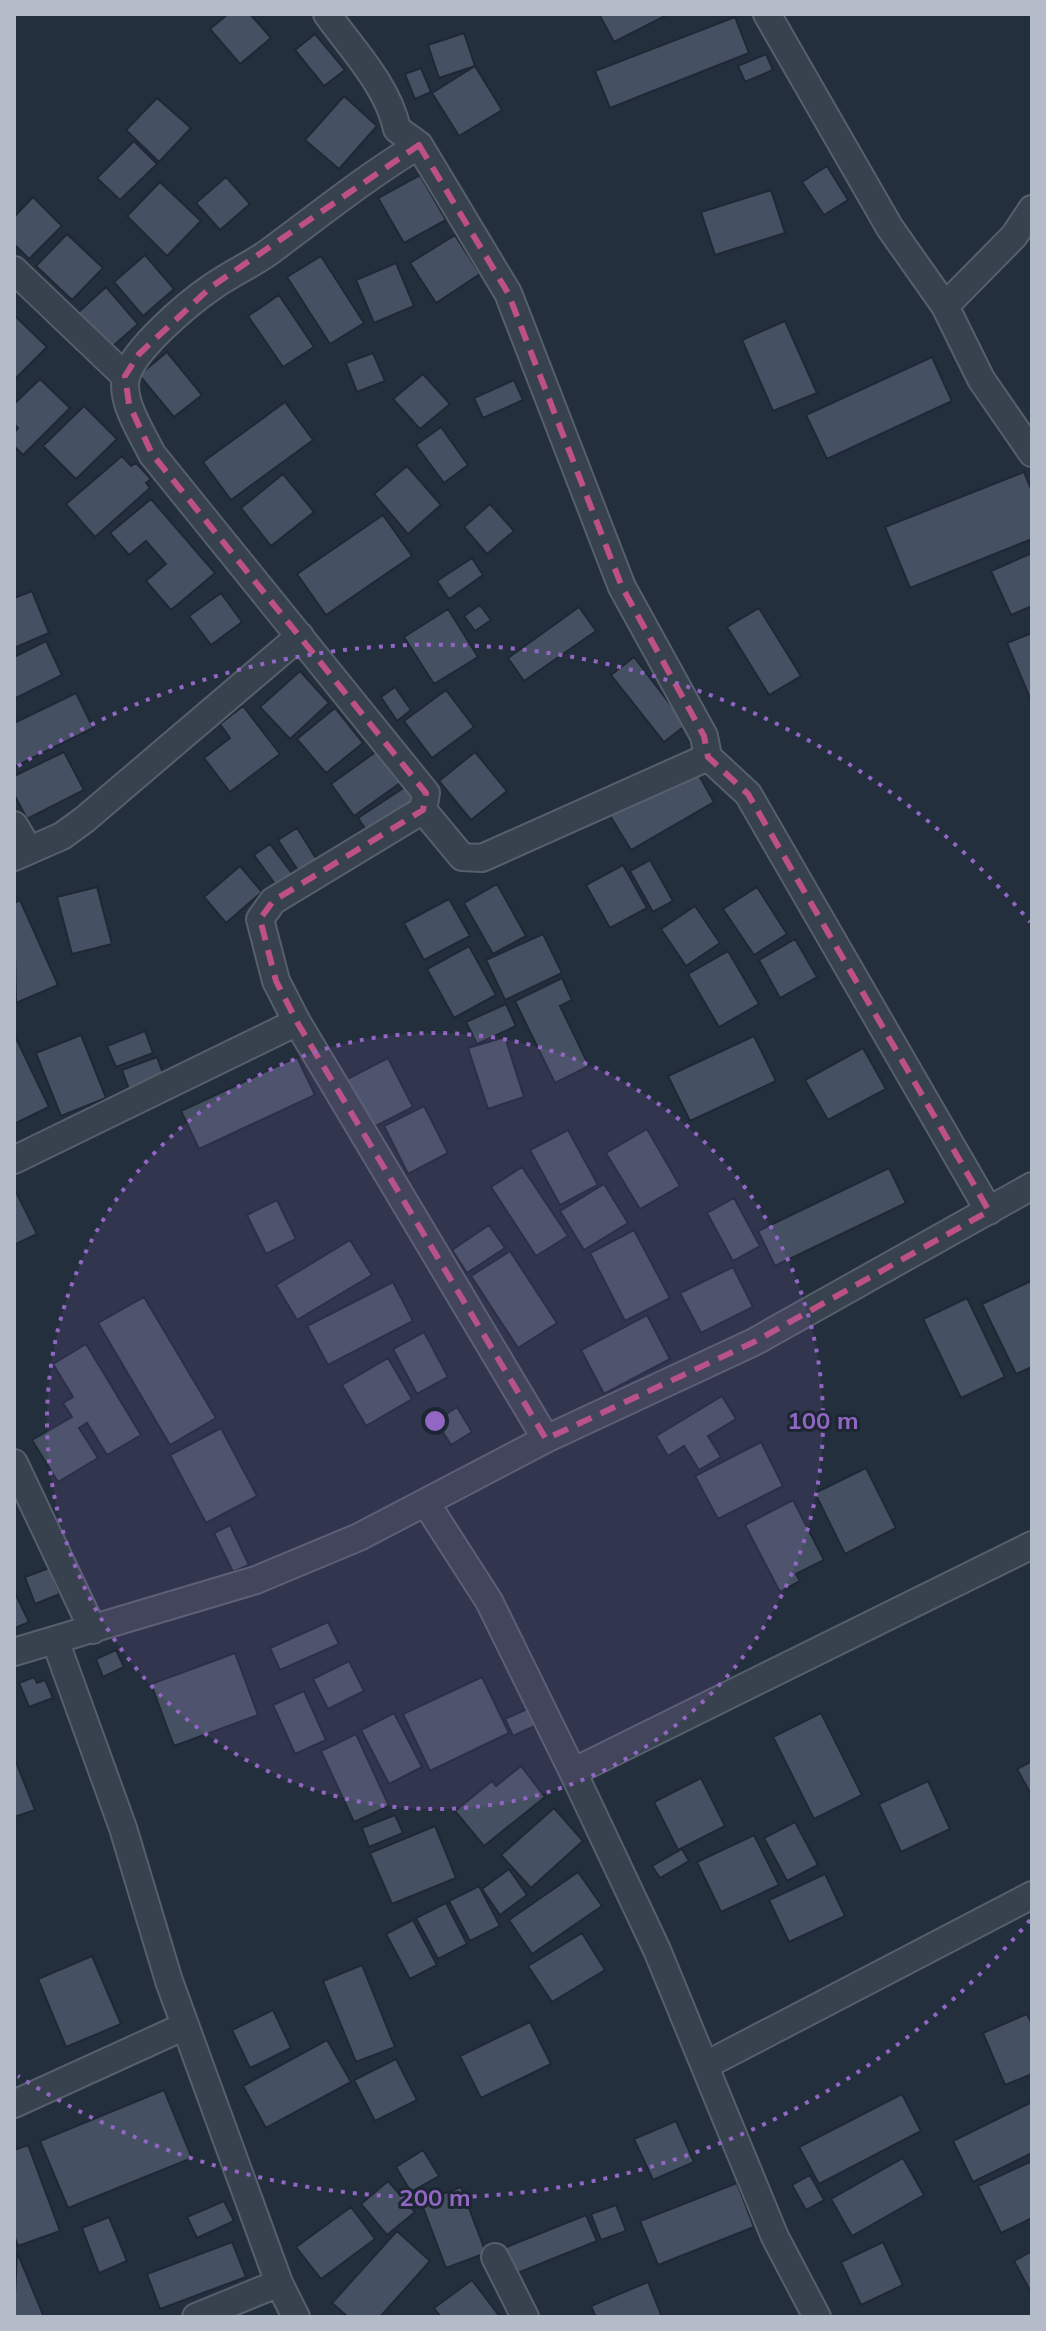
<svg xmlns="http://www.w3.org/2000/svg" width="1046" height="2331" font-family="Mulish,sans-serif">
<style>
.building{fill:#455162;stroke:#1f2835;stroke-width:2}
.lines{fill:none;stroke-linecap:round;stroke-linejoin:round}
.minor-casing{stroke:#565f6c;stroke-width:30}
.minor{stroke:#38414e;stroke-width:26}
.marked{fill:none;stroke:#bd5182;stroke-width:6;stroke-dasharray:16 10;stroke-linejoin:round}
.ring{fill:none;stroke:#9266c3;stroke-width:4;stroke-dasharray:4 8}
.centre{fill:#9266c3;stroke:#1d2633;stroke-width:4}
.ring-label{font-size:24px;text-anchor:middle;font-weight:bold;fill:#9266c3;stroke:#1d2633;stroke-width:6;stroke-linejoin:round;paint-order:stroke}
</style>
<rect width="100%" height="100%" fill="#242f3e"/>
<!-- building -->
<path class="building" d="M228 14H250L271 38 240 64 210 29Z
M599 14H669L614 42Z
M735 17 749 53 610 108 595 71Z
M464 33 475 66 439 78 428 45Z
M315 34 345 70 324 86 295 50Z
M766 54 773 70 745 82 738 66Z
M475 66 502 110 459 136 432 93Z
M421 68 431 92 415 99 405 74Z
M344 96 377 126 339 169 305 140Z
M157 98 191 128 159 162 126 130Z
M134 141 157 164 120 200 97 178Z
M827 166 848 200 824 215 802 182Z
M420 175 446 220 404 243 378 198Z
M226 177 250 204 220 230 196 203Z
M160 182 201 221 167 256 127 216Z
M771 190 785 233 715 255 701 212Z
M33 197 62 226 29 259 14 244V217Z
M67 234 103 268 72 300 36 266Z
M455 235 480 274 436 303 410 263Z
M145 255 174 289 143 316 114 282Z
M321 256 364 323 330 344 287 277Z
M396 263 414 306 374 323 356 280Z
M106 287 138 324 104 354 72 318Z
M279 295 314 347 283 367 248 316Z
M14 315 47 347 14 380Z
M785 321 817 393 773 411 742 340Z
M167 352 202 395 174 417 139 375Z
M373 353 385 381 357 392 346 363Z
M932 357 952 401 827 459 806 415Z
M423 374 450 404 420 429 393 399Z
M40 379 70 408 23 455 14 446V433L18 428 14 424V404Z
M514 380 523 400 483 418 474 398Z
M285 402 313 440 231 500 203 462Z
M84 406 117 439 76 479 43 446Z
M441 427 468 465 444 483 416 445Z
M122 456 131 466 136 463 151 479 146 483 150 488 95 537 66 504Z
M407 466 441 505 408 534 374 494Z
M1024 472 1032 491V539L910 588 885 527Z
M283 474 314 512 271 546 241 508Z
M151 499 215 573 171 610 146 581 166 564 146 541 129 555 110 533Z
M490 504 514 531 487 554 464 527Z
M383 515 412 556 326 615 297 574Z
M1032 553V606L1011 615 991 571Z
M472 558 483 575 449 599 437 581Z
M32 591 49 633 14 648V598Z
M221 593 242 622 211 645 189 616Z
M480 605 491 620 475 631 464 616Z
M579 607 596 631 524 681 508 658Z
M759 608 801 676 769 695 727 627Z
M448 609 478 657 434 684 404 637Z
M1032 633V703L1007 643Z
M46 641 62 675 14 699V657Z
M634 657 686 725 664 742 611 675Z
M300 671 329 703 290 739 260 707Z
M395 687 411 710 397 721 381 697Z
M446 690 474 727 432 758 404 721Z
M76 693 93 728 14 767V723Z
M243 706 280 754 230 792 204 758 230 738 220 724Z
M335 708 363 743 326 773 297 739Z
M377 751 400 783 354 816 331 784Z
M64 752 84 790 27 819 14 794V776Z
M475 752 507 791 471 820 439 781Z
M693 765 714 802 631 850 609 814Z
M408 785 418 802 369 834 358 818Z
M297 828 317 860 299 872 278 840Z
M270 844 297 880 280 891 254 855Z
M650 860 673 901 653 912 630 871Z
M623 865 647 908 610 928 586 885Z
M240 866 262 892 226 923 204 897Z
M497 884 526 936 493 954 464 903Z
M97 887 112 944 72 954 57 897Z
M757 887 787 934 754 955 723 909Z
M449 899 470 936 424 960 404 923Z
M20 900 58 985 16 1003 14 903Z
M695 906 720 943 686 966 661 929Z
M543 934 562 973 505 1000 486 960Z
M795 939 817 977 780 998 759 960Z
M469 946 496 995 454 1018 427 969Z
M728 951 759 1004 719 1027 688 974Z
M562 978 572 1000 560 1006 589 1066 555 1083 515 1001Z
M506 1004 516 1026 477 1044 466 1022Z
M145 1031 153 1053 116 1067 107 1046Z
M14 1034 49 1107 14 1124Z
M81 1035 106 1098 61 1116 36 1053Z
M754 1036 776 1081 690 1121 668 1076Z
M505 1037 524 1097 488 1109 468 1048Z
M863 1048 886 1089 828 1120 805 1080Z
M157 1057 164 1076 129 1089 122 1070Z
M297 1057 315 1095 199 1149 181 1111Z
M388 1058 413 1107 372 1128 347 1079Z
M424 1106 448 1153 408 1174 384 1126Z
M647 1129 680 1186 640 1209 606 1153Z
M568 1130 598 1185 560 1205 530 1150Z
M522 1167 568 1236 536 1256 491 1187Z
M889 1168 906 1203 775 1266 758 1231Z
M604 1184 628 1223 584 1250 560 1211Z
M14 1188 37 1234 14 1245Z
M734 1198 760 1246 733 1261 707 1213Z
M277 1200 296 1239 266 1254 247 1215Z
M489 1225 505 1248 467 1273 452 1250Z
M634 1230 670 1298 625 1321 590 1253Z
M350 1240 372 1275 297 1320 276 1285Z
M510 1251 557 1323 518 1348 471 1276Z
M733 1267 753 1307 701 1333 680 1293Z
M1031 1281 1032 1367 1016 1374 982 1304Z
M393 1282 413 1321 328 1365 307 1326Z
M144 1297 216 1418 170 1445 98 1323Z
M967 1298 1005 1377 961 1398 923 1319Z
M647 1315 670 1359 604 1394 581 1350Z
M424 1332 448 1377 417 1394 393 1349Z
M86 1344 141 1435 107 1455 87 1423 79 1428 98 1458 58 1482 32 1440 72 1417 63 1403 73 1397 53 1364Z
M388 1358 412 1399 366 1426 342 1385Z
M722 1396 736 1419 708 1436 721 1457 699 1470 684 1446 668 1456 656 1436Z
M457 1407 472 1432 451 1445 436 1421Z
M221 1428 257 1496 206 1523 170 1455Z
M761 1442 783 1486 718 1519 695 1476Z
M866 1468 896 1528 845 1554 815 1493Z
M793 1500 824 1560 796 1574 800 1581 780 1592 745 1525Z
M230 1525 249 1565 233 1572 214 1533Z
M49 1568 60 1594 35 1604 25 1577Z
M14 1591 29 1622 15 1628 14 1627Z
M328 1622 339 1644 280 1670 270 1648Z
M116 1650 124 1667 103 1677 96 1659Z
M235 1653 258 1715 174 1746 151 1684Z
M349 1661 364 1691 328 1709 313 1679Z
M34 1677 37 1683 45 1680 53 1698 29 1707 19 1683Z
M482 1677 509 1733 430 1771 403 1714Z
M304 1691 326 1740 295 1754 273 1705Z
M527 1709 535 1726 513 1736 505 1719Z
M394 1713 422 1767 389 1784 361 1730Z
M821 1713 862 1795 814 1819 773 1737Z
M356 1734 389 1806 354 1822 321 1751Z
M14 1757 35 1810 14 1817Z
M1032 1761V1796L1017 1769Z
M521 1766 545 1797 484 1846 455 1811 492 1781 496 1786Z
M701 1778 725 1826 678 1850 654 1802Z
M928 1781 950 1829 901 1852 879 1804Z
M554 1808 583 1841 531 1888 501 1855Z
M395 1815 403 1833 369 1847 362 1828Z
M795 1822 818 1865 787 1881 764 1838Z
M435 1826 456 1878 392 1904 370 1853Z
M754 1835 779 1885 721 1912 697 1862Z
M682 1849 689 1861 660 1878 652 1866Z
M509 1869 527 1895 500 1915 482 1889Z
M578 1872 602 1906 532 1954 509 1920Z
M825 1874 845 1916 789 1942 769 1900Z
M479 1886 500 1926 470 1941 449 1901Z
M446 1903 467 1944 438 1959 416 1918Z
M413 1920 437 1965 410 1979 386 1934Z
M582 1933 605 1970 552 2002 528 1966Z
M92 1956 121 2024 66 2047 38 1979Z
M362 1965 395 2047 356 2062 323 1981Z
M273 2010 291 2048 250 2068 232 2030Z
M1027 2014 1032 2024V2074L1005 2085 983 2033Z
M530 2022 551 2064 481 2098 460 2056Z
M327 2040 351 2082 266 2128 243 2086Z
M396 2059 417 2100 375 2121 354 2080Z
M164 2090 192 2158 68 2208 40 2141Z
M902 2094 921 2131 819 2184 799 2147Z
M1032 2102V2153L973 2182 953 2141Z
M676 2121 694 2162 653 2180 634 2139Z
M28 2145 60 2231 18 2246 14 2235V2150Z
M423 2150 439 2176 411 2192 396 2167Z
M903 2158 924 2195 852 2236 831 2199Z
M1032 2161V2218L1001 2233 978 2186Z
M810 2175 824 2200 806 2210 792 2185Z
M388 2181 415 2212 387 2235 361 2204Z
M737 2183 754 2227 658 2265 640 2221Z
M461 2187 486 2253 446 2268 421 2202Z
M224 2201 234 2221 197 2238 187 2217Z
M616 2205 626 2231 601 2240 591 2214Z
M351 2207 375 2239 321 2279 296 2247Z
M586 2215 597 2241 515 2274 504 2248Z
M109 2217 127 2261 99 2273 82 2228Z
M397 2231 430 2261 380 2317H348L332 2303Z
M232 2242 246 2277 160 2309 147 2274Z
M883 2242 903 2285 861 2305 841 2262Z
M1032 2251V2294L1014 2261Z
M17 2252 44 2317H14Z
M472 2280 500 2317H441L434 2308Z
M648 2282 662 2317H596L591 2306Z"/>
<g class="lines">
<!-- minor casing -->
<g class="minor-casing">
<path id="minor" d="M327 14C352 49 388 86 397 129L419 145C366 177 319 215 269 252 251 265 230 274 212 287 187 304 137 347 127 374 118 398 142 433 152 454L426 793 423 810 273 901 260 919 276 981 297 1022 546 1439
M767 14 890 228 945 306 981 379 1032 453
M419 145 508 293 622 587 704 736 708 757 482 858 462 857 423 810
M14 270 125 376
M945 306 1014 236 1032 209
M708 757 748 794 989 1211
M14 825 29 850
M14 857 62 836 84 820 300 636
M14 1160 297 1022
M14 1463 93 1630
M426 1503 489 1601 573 1772 657 1950 775 2237 817 2317
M55 1640 123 1828 169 1981 279 2283 296 2317
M14 1652 256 1580 359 1537 546 1439 754 1342 1032 1186
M573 1772 1032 1545
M706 2065 1032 1895
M14 2104 185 2026
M495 2257 525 2317
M196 2317 279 2283"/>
</g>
<!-- minor -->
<use href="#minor" class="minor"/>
</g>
<!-- marked area -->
<path class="marked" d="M419 145 508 293 622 587 704 736 708 757 748 794 989 1211 754 1342 546 1439 297 1022 276 981 260 919 273 901 423 810 426 793 152 454 129 404 125 376 139 354 211 287Z"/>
<!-- distance rings -->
<circle cx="435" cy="1421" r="388" fill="#9266c3" fill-opacity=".12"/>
<g class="ring">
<circle cx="435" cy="1421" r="388"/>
<path d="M1030 1920A777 777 0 0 1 18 2076M18 766A777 777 0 0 1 1030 922"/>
</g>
<circle cx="435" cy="1421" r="12" class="centre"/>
<g class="ring-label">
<text x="823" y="1429">100 m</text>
<text x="435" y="2206">200 m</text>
</g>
<!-- border -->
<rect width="1046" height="2331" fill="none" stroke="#b4bcc9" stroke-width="32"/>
</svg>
